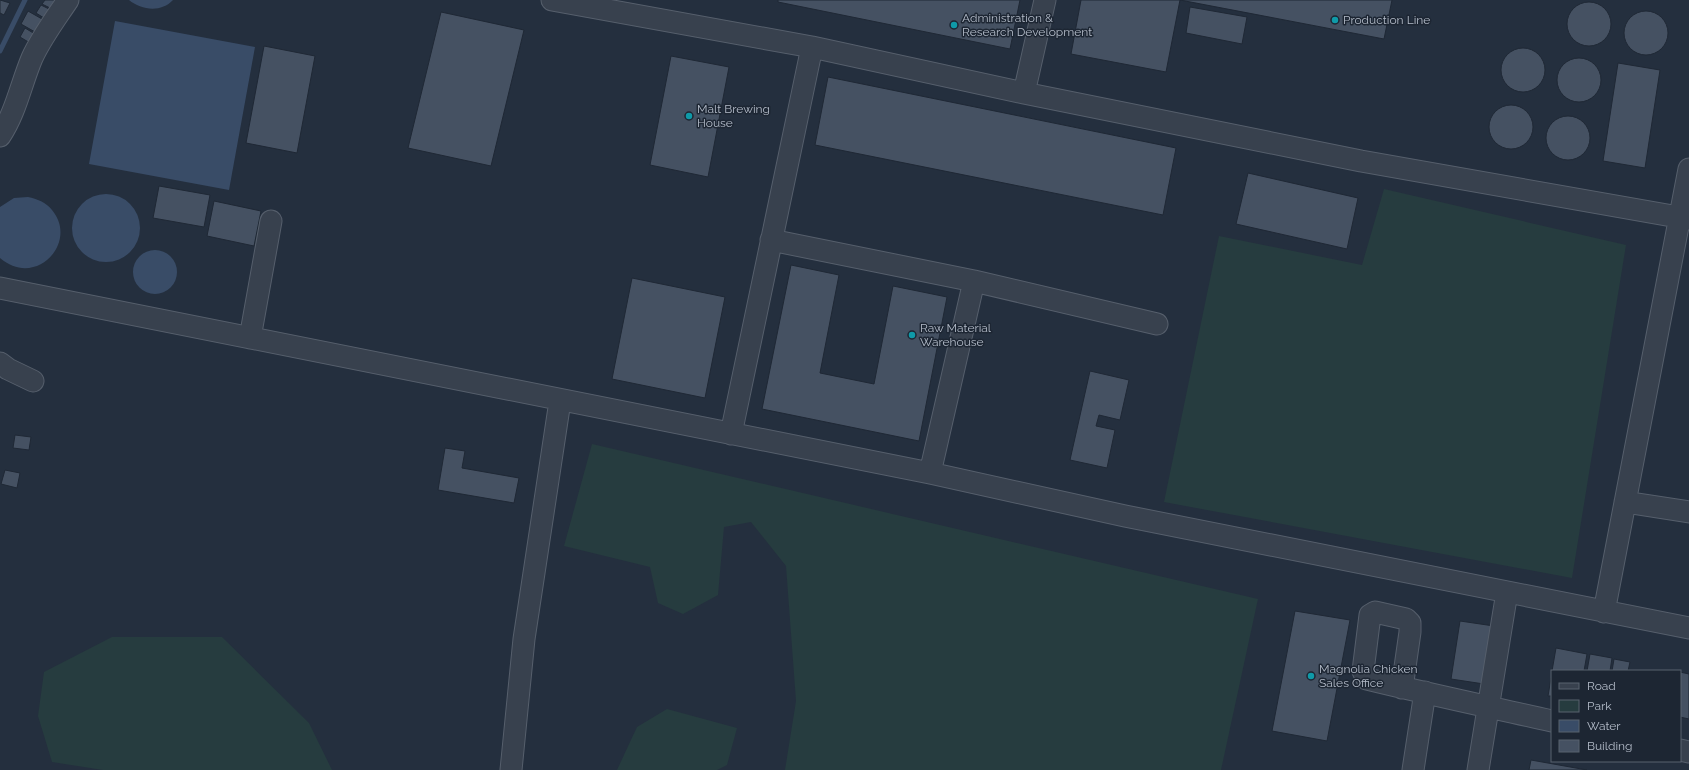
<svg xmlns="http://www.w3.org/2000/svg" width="1689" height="770" font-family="Raleway,sans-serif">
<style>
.green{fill:#263c3f}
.water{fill:#394c67}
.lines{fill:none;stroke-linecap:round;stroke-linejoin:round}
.stream{stroke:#394c67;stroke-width:5}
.building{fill:#455162;stroke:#1f2835}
.minor-casing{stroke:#565f6c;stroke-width:23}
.minor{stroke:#38414e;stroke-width:21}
.culture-dot{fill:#0f9aa8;stroke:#1d2633;stroke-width:1.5}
.labels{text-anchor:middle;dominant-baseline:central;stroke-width:3;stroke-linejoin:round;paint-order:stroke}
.poi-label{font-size:12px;fill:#b4bcc9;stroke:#1d2633;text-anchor:start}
</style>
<rect width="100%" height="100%" fill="#242f3e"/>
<!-- green -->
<path class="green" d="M1384 189 1626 245 1572 578 1164 502 1219 236 1362 265Z
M592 444 1258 599 1221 770H785L796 701 786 566 751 522 724 527 718 595 683 614 658 603 650 567 564 546Z
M112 637H222L309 723 332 770H103L52 762 38 716 44 672Z
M667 709 737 728 727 765 717 770H617L637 727Z"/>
<!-- water -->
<path class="water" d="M129 0H173C161 13 141 10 129 0Z
M115 21 255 47 229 190 89 164Z
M72 228a34 34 0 1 1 68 0a34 34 0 1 1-68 0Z
M28 197C37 199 46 202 52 210 79 242 36 289 0 258V207L14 198Z
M133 272a22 22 0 1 1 44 0a22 22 0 1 1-44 0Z"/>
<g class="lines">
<!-- stream -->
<path class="stream" d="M0 51 25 0"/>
</g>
<!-- building -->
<path class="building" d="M0 0 10 3 4 15 0 13Z
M45 0H55L50 8 42 4Z
M778 0H1020L1010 49 778 2Z
M1081 0H1392L1384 39 1180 0 1166 72 1071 54Z
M1567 24a22 22 0 1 1 44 0a22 22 0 1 1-44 0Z
M41 5 49 9 44 18 36 13Z
M1190 7 1247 17 1242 44 1186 33Z
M28 11 42 19 35 32 21 24Z
M1624 33a22 22 0 1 1 44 0a22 22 0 1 1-44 0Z
M441 12 524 30 491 166 408 148Z
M25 28 35 34 30 43 20 37Z
M264 46 315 56 297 153 246 143Z
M1501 70a22 22 0 1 1 44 0a22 22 0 1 1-44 0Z
M671 56 729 67 708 177 650 165Z
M1557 80a22 22 0 1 1 44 0a22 22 0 1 1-44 0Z
M1618 63 1660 70 1645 168 1603 161Z
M828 77 1176 148 1163 215 815 145Z
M1489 127a22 22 0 1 1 44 0a22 22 0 1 1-44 0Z
M1546 138a22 22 0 1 1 44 0a22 22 0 1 1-44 0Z
M1248 173 1358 198 1347 249 1236 224Z
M159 186 210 195 204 227 153 218Z
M214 201 261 211 254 246 207 236Z
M791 265 839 275 820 373 874 384 893 286 947 297 919 441 762 409Z
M632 278 725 297 705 398 612 379Z
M1090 371 1129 380 1120 420 1099 415 1096 426 1115 430 1107 468 1070 460Z
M15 435 31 437 29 450 13 448Z
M445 448 465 451 462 468 519 478 514 503 438 490Z
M5 470 20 473 17 488 1 484Z
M1295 611 1350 620 1327 741 1272 731Z
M1460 621 1494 626 1484 684 1451 679Z
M1556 648 1587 654 1584 671H1552Z
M1590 654 1612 658 1610 671H1587Z
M1614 659 1630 662 1628 671H1612Z
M1680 672 1689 674V719L1680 717Z
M1551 678H1552V696H1548Z
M1531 760 1587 770H1529Z"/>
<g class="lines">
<!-- minor casing -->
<g class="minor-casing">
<path id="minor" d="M552 0 812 47 1024 93 1361 161 1689 219
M1024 93 1045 0
M0 136C16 112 21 84 32 58 41 38 56 18 68 0
M771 240 974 281 1157 324
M0 288 930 473 1125 516 1689 628
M250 338 271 221
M0 363 8 369 33 381
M731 434 812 47
M930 473 974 281
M1625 502 1689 512
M1604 612 1689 169
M1402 688 1410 632V623L1406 619 1375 612 1370 615 1363 671 1367 679C1428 694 1490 707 1552 721
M1680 750 1689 752
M511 770 524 639 560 401
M1413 770 1425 692
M1478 770 1507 592"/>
</g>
<!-- minor -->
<use href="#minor" class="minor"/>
</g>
<!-- markers -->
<g class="culture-dot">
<circle cx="1335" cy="20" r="4"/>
<circle cx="954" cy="25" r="4"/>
<circle cx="689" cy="116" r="4"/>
<circle cx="912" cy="335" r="4"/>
<circle cx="1311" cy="676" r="4"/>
</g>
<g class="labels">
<!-- poi labels -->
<g class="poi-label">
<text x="962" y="18">Administration &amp;<tspan x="962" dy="14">Research Development</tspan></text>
<text x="1343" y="20">Production Line</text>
<text x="697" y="109">Malt Brewing<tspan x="697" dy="14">House</tspan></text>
<text x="920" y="328">Raw Material<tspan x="920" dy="14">Warehouse</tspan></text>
<text x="1319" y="669">Magnolia Chicken<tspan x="1319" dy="14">Sales Office</tspan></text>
</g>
</g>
<!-- legend -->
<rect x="1551" y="670" width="130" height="92" fill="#1d2633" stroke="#59626f"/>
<rect x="1559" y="683" width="20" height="6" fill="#38414e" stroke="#59626f"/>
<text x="1587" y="690" font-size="12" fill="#b4bcc9">Road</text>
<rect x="1559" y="700" width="20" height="12" fill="#263c3f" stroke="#59626f"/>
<text x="1587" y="710" font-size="12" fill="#b4bcc9">Park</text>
<rect x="1559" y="720" width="20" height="12" fill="#394c67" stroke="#59626f"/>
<text x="1587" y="730" font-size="12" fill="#b4bcc9">Water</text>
<rect x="1559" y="740" width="20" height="12" fill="#455162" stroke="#59626f"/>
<text x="1587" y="750" font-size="12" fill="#b4bcc9">Building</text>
</svg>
